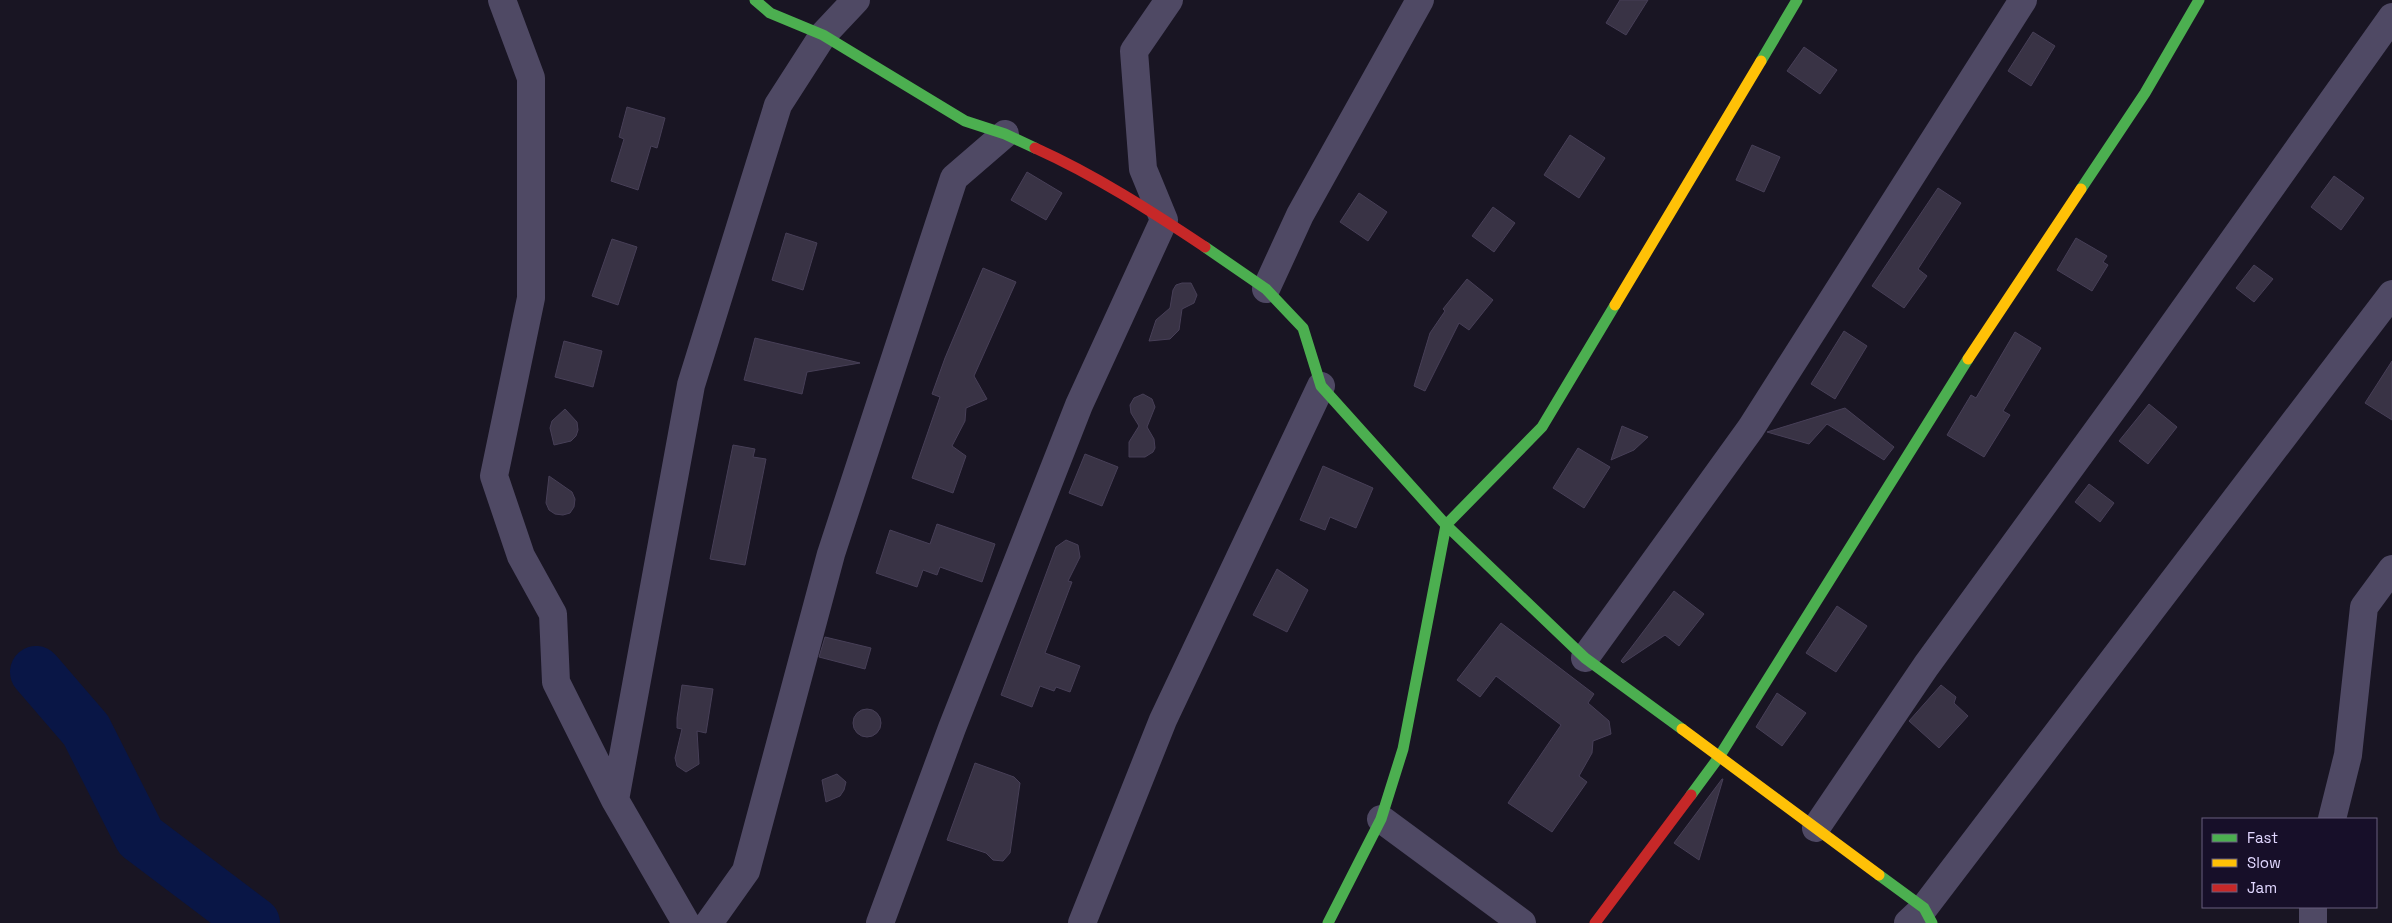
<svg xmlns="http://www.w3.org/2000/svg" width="2392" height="923" font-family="'Space Grotesk',sans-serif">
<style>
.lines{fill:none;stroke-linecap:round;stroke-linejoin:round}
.river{stroke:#091646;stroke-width:52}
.building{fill:#393345;stroke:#473f57}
.street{stroke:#4f4964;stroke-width:28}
.fast{stroke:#4caf50;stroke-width:11}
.slow{stroke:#ffc107;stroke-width:11}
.jam{stroke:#c62828;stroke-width:11}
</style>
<rect width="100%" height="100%" fill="#191523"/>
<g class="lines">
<!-- river -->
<path class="river" d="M36 672 86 730 140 837 254 923"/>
</g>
<!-- building -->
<path class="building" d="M1620 0H1648L1626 35 1606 23Z
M2033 32 2055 46 2031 86 2008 71Z
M1804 47 1837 70 1820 94 1787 71Z
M627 107 665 118 657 148 651 146 638 190 611 181 624 139 619 137Z
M1570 135 1605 158 1579 198 1544 175Z
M1752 145 1780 157 1764 192 1736 180Z
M1027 172 1062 193 1046 220 1011 200Z
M2334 176 2364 198 2341 230 2311 207Z
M1938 188 1961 203 1918 269 1927 276 1904 308 1872 286Z
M1359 193 1387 212 1368 241 1340 222Z
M1493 207 1515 223 1494 252 1472 236Z
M786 233 817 243 803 290 772 280Z
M2076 238 2107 256 2103 262 2108 265 2092 291 2057 270Z
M612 239 637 247 618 305 592 296Z
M2254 265 2273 279 2254 302 2236 288Z
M983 268 1016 282 974 376 987 399 966 408 965 421 952 446 966 456 953 493 912 478 940 397 932 394 945 358Z
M1467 279 1493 300 1469 330 1459 323 1425 391 1414 386 1430 333 1445 311 1443 309Z
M1182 283H1191L1197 295 1194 303 1182 309 1179 330 1170 339 1149 341 1156 320 1170 308 1173 290 1176 285Z
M1844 331 1867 346 1835 399 1811 384Z
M2015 332 2041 348 2003 411 2010 415 1984 457 1947 435 1971 395 1976 398Z
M755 338 771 342 860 363 807 372 802 394 744 380Z
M564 341 602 351 593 387 555 377Z
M2392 361V420L2365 403Z
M1143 394 1152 399 1155 407 1147 427 1154 439 1155 448 1153 452 1145 457H1129V442L1139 426 1131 413 1130 405 1134 398Z
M2149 404 2177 427 2148 464 2119 441Z
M1845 408 1894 447 1884 460 1827 424 1809 444 1767 432Z
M565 409 577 422 578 430 576 436 571 441 554 445 550 428 552 421Z
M1622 426 1648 437 1634 450 1611 460Z
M733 445 755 449 753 457 766 459 745 565 710 559Z
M1578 448 1610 467 1584 508 1553 488Z
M1085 454 1118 467 1102 506 1069 493Z
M1323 466 1373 488 1356 528 1330 517 1325 530 1300 520Z
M549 476 572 492 575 499 574 507 570 513 563 515 555 514 549 510 546 503Z
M2089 484 2114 503 2100 522 2075 502Z
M937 524 995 544 982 582 940 567 937 575 923 570 917 587 876 573 890 530 930 544Z
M1066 540 1078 545 1080 557 1068 581 1072 582 1045 653 1080 666 1070 692 1056 687 1054 691 1040 686 1032 707 1001 695 1056 547Z
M1277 569 1308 590 1287 632 1253 615Z
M1674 591 1704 614 1679 646 1665 635 1623 663 1621 661Z
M1837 606 1867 626 1836 672 1806 653Z
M1501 623 1594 694 1588 703 1609 721 1611 734 1593 741 1592 753 1579 776 1587 782 1552 832 1508 803 1561 725 1496 676 1480 697 1457 680Z
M825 637 871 648 865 669 819 657Z
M682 685 713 689 706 733 697 731 699 764 686 772 677 766 675 758 682 729 677 728V718Z
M1941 685 1956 697 1954 703 1968 716 1939 748 1909 721Z
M1777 693 1806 713 1782 746 1756 727Z
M853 723a14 14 0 1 1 28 0a14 14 0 1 1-28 0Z
M975 763 1014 777 1020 783 1010 853 1003 861 993 860 986 853 947 840Z
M837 774 846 782 844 790 840 796 826 802 822 780Z
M1722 779H1723L1699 860 1674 843Z"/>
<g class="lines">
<!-- street -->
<path class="street" d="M502 0 531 78V298L494 476 521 556 553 614 556 682 615 800 686 923
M1266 289 1300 215 1420 0
M1585 658 1751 428 2023 0
M615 800 691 385 778 105 823 35 856 0
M1381 819 1522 923
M2332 819 2348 755 2364 607 2392 569
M1816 828 1926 666 2129 387 2392 17
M2313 907V923
M709 923 746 871 831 554 954 178 1005 134
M880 923 952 728 1079 405 1164 220 1143 169 1134 51 1169 0
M1082 923 1163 720 1321 386
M1908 923 1924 908 2392 294"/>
<!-- fast -->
<path class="fast" d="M755 0 770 13 823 35 965 121 1005 134 1035 148
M1761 61 1797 0
M2081 189 2145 93 2199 0
M1205 247 1266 289 1303 328 1321 386 1446 525 1585 658 1682 729
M1691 795 1719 757 1968 359
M1879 875 1924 908 1932 923
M1328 923 1381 819 1403 749 1446 525 1542 427 1615 305"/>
<!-- slow -->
<path class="slow" d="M1615 305 1761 61
M1968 359 2081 189
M1682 729 1879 875"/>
<!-- jam -->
<path class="jam" d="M1035 148C1095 175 1151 211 1205 247
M1595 923 1691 795"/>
</g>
<!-- legend -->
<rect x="2202" y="818" width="175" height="90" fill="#170f29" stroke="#685f7f"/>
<rect x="2212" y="834" width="25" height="8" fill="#4caf50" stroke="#685f7f"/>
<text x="2247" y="843" font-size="15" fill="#e1d7ff">Fast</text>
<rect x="2212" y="859" width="25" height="8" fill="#ffc107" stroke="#685f7f"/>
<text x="2247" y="868" font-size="15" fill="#e1d7ff">Slow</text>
<rect x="2212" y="884" width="25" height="8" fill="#c62828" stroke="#685f7f"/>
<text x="2247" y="893" font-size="15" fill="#e1d7ff">Jam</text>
</svg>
